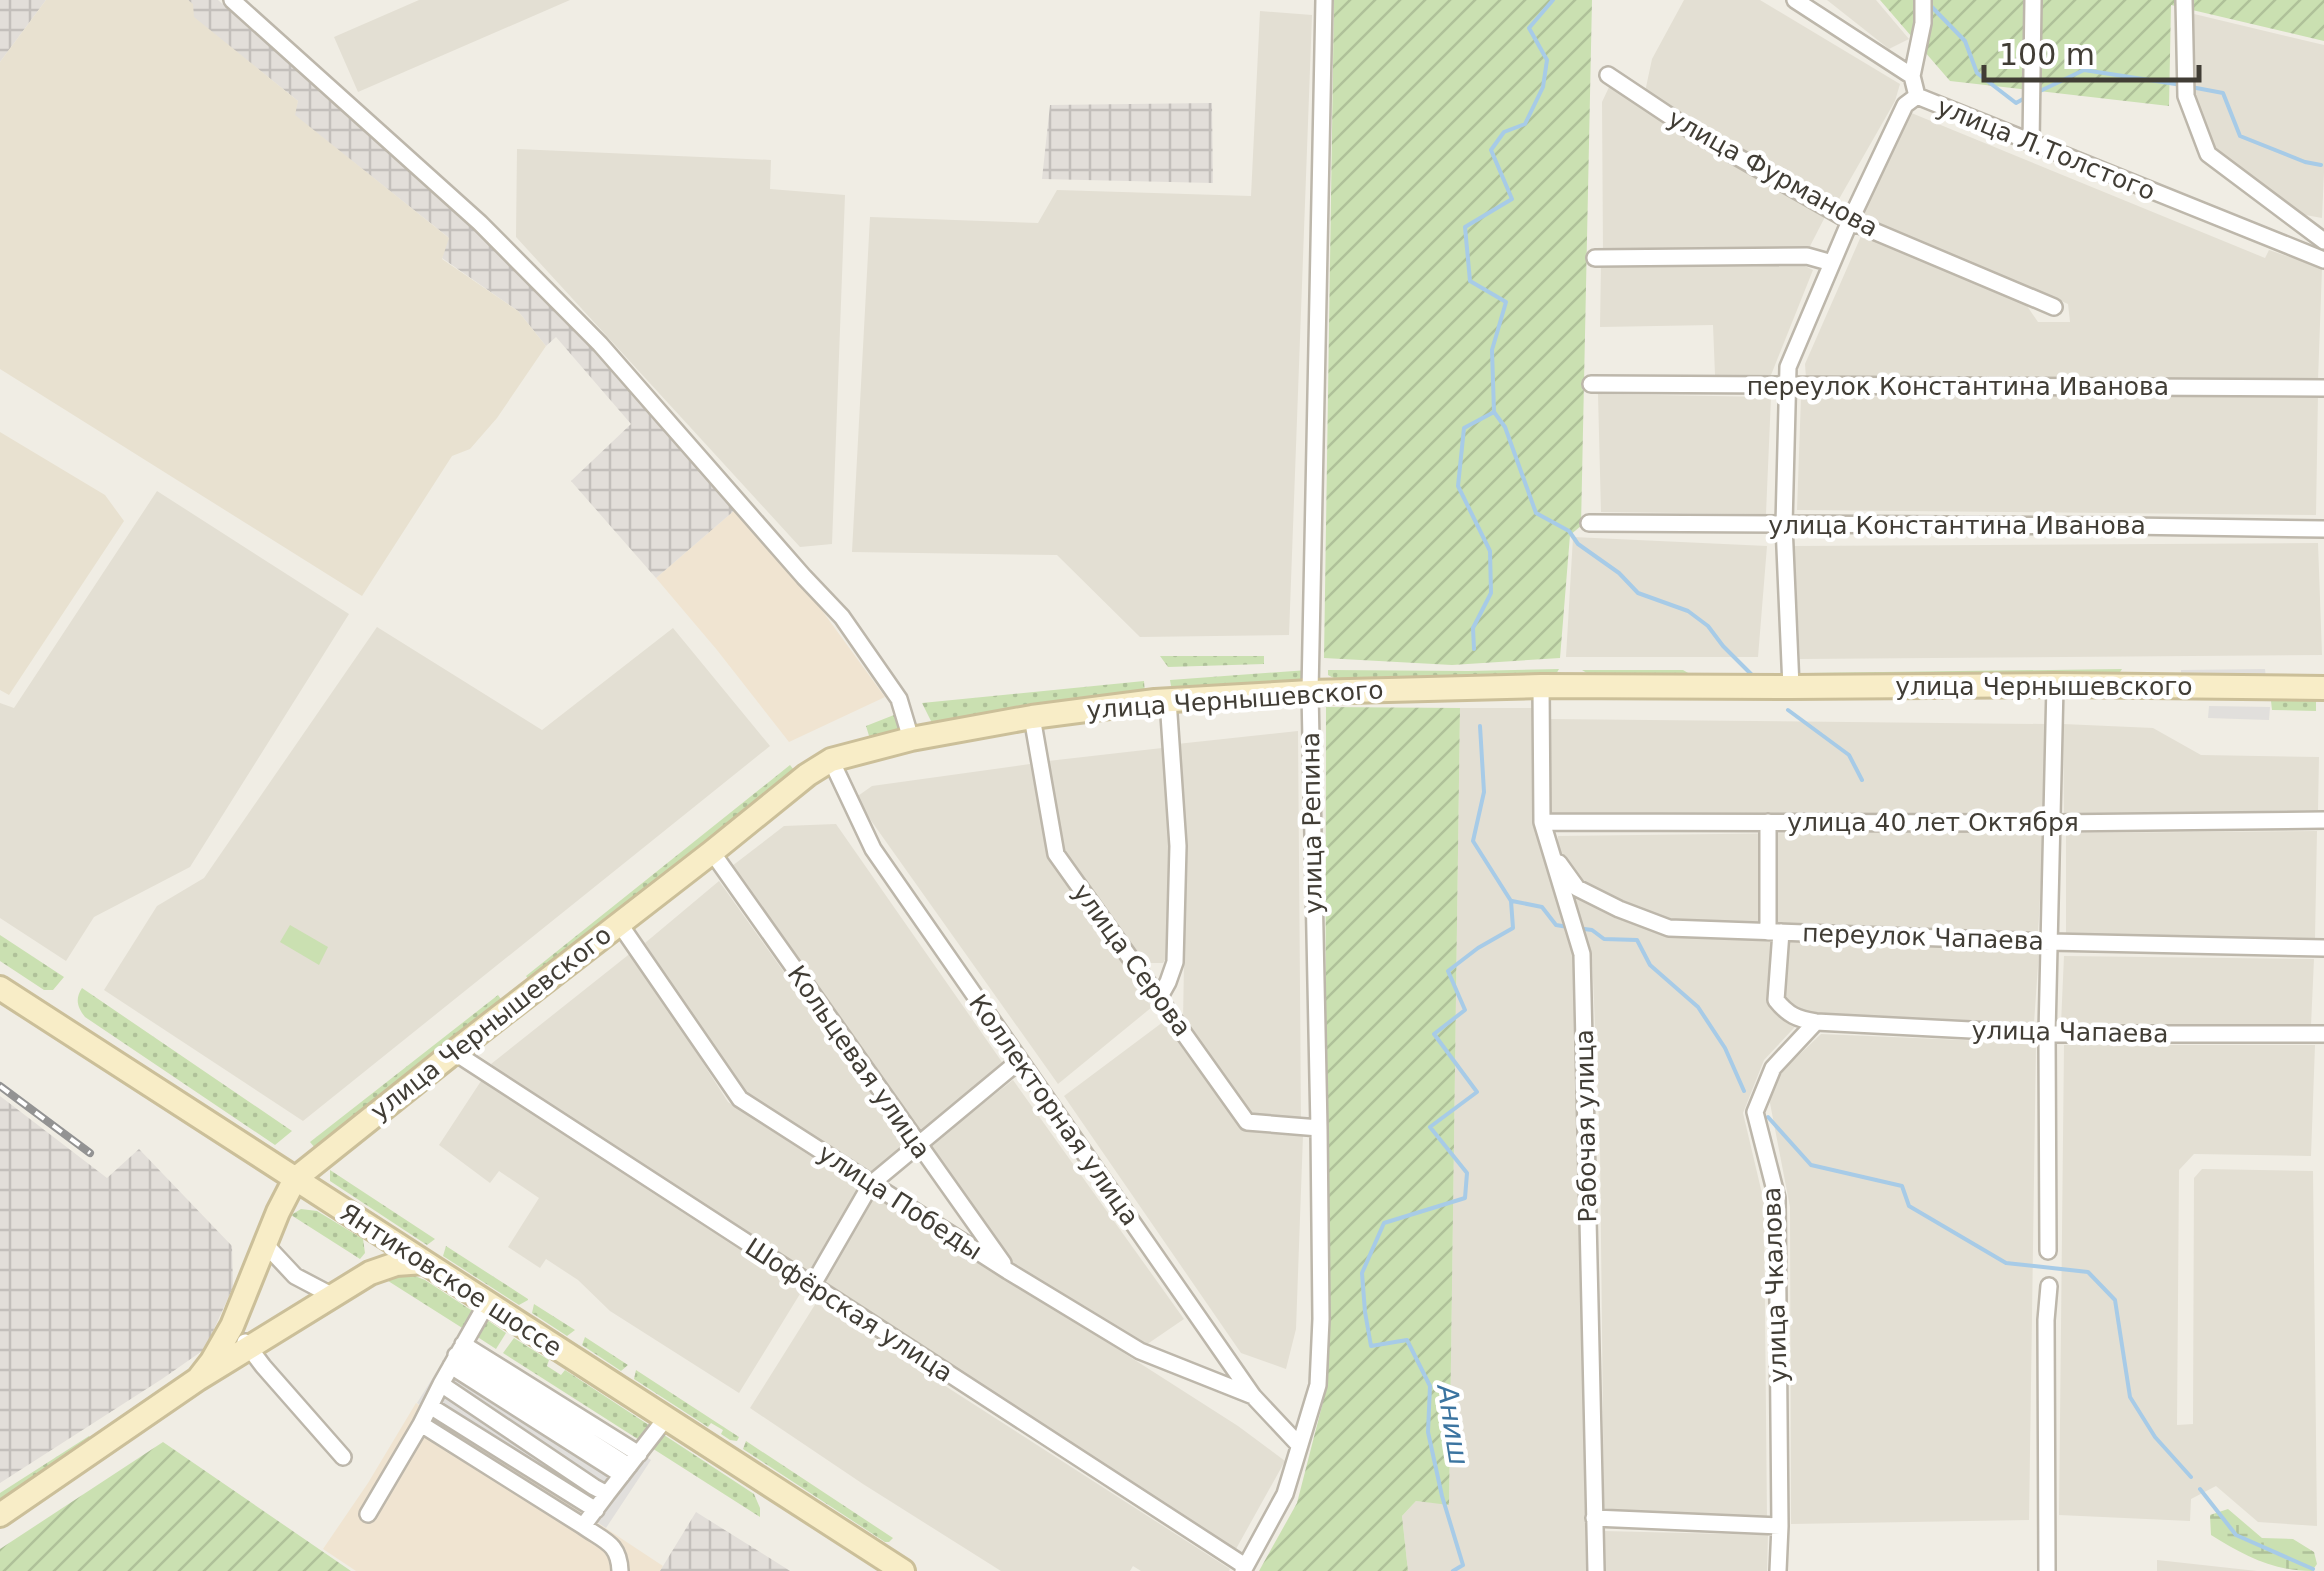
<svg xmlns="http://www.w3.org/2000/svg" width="2324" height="1571" font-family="'DejaVu Sans',sans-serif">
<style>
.residential{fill:#e3dfd3}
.commercial{fill:#f0e4d1}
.industrial{fill:url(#industrial-grid)}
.education{fill:#e8e1d0}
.grass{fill:url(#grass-dots)}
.wetland{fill:url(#wetland-marsh)}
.park{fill:#cae0b1}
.garden{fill:url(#garden-furrows)}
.parking{fill:#e1dfdc}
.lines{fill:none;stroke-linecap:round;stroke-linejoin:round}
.stream{stroke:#a7cbe7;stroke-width:4}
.street-casing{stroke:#bdb7ab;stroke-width:20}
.secondary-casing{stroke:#cbbf99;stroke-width:28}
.street{stroke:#fff;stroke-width:15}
.secondary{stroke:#f8edc7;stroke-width:22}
.rail-casing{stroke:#939393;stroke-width:8}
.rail{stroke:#fff;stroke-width:4;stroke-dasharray:11;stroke-linecap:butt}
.labels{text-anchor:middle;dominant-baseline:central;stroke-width:9;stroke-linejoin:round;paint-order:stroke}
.street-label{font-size:25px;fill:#413d35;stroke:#fff}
.water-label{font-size:28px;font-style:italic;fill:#3b74a0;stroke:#fff}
</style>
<defs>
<pattern id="industrial-grid" width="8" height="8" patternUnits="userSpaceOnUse" patternTransform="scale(2.5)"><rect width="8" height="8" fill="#e2ded9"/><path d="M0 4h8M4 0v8" fill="none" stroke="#c3bfbb"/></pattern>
<pattern id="grass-dots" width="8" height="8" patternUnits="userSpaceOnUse" patternTransform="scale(2.5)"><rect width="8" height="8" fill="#cae0b1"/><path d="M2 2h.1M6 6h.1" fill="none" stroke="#afc199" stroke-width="1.8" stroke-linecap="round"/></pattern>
<pattern id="wetland-marsh" width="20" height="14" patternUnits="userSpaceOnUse" patternTransform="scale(2.5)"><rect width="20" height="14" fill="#cae0b1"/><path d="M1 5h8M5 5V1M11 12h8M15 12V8" fill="none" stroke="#afc199"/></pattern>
<pattern id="garden-furrows" width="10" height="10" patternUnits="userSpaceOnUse" patternTransform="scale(2.5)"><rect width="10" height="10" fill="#cae0b1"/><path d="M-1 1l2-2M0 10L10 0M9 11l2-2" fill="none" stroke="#afc199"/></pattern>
</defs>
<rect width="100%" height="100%" fill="#f0ede4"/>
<!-- residential -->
<path class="residential" d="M419 0H570L358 92 334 37Z
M1684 0H1760L1900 84 1895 101 1835 206 1645 92 1652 59Z
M1827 0H1876L1909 39 1889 49Z
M1260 11 1312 15 1289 635 1140 637 1057 555 852 552 870 217 1038 223 1057 190 1251 196Z
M2190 13 2324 45V172L2322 218 2289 212 2212 150 2191 96Z
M1611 83 1826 215 1808 250 1603 252 1602 102Z
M1909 112 2265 258 2269 250 2322 268 2318 380 1806 378 1805 364 1862 234 2025 303 2038 322H2070L2068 304 1863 216Z
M517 149 771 160 770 189 845 195 832 544 800 547 516 237Z
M1797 262 1813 270 1771 375H1715L1713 325 1600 327 1601 264Z
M1598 394 1771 397 1766 514 1601 512Z
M2318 394 2316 515 1797 510 1801 397Z
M157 491 349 614 190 867 94 917 66 961 0 918V703L14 708Z
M1573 537 1767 546 1758 657H1566Z
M2318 543 2322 655 1800 659 1794 546Z
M377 627 542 730 673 628 770 746 303 1121 104 990 157 906 204 878Z
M1460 708H1534V820L1576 957 1586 1571H1408L1402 1516 1416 1501 1449 1504Z
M1546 719 2045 724 2043 815 1548 814Z
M2063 724 2153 728 2201 755 2319 757 2318 810 2064 815Z
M1298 731 1301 1118 1248 1115 1183 1021 1186 847 1177 744Z
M1162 748 1170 825 1168 955 1163 963H1142L1064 858 1048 761Z
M1030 764 1049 859 1152 1007 1058 1084 855 798 872 786Z
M836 824 1002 1062 919 1134 732 866 784 826Z
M2044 830 2038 933 1672 923 1622 904 1581 883 1558 851V836Z
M2317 831 2315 938 2066 937V833Z
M719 881 906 1143 907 1147 869 1174 744 1095 645 943Z
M1578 895 1671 935 2039 951 2034 1023 1808 1013 1764 1060 1743 1113 1764 1202 1767 1517 1604 1511 1600 1149 1592 953 1572 900Z
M632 952 728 1102 859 1188 808 1273 507 1078 491 1064Z
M2064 956 2314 959 2311 1026 2061 1024Z
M1163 1022 1243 1131 1303 1135 1296 1329 1286 1369 1241 1353 1064 1096Z
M1821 1034 2036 1043 2029 1520 1791 1524 1790 1207 1769 1098 1780 1073Z
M2064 1045H2315L2311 1156 2194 1154 2179 1170 2177 1425 2193 1424 2194 1178 2202 1169 2313 1171 2317 1526 2258 1522 2216 1486 2191 1499 2190 1521 2059 1515Z
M483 1078 803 1289 739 1393 610 1311 578 1280 546 1259 540 1268 508 1247 539 1198 499 1171 490 1183 439 1145Z
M1013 1080 1184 1319 1143 1347 1012 1267 927 1147Z
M874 1193 1238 1426 1285 1461 1236 1549 824 1283Z
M816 1303 1230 1569 1229 1571H1141L1133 1566 1130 1571H1001L863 1484 750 1408Z
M1603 1531 1768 1535 1767 1571H1604Z
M2157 1560 2257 1571H2157Z"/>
<!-- commercial -->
<path class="commercial" d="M736 509 799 579 885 697 789 742 717 650 656 578Z
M416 1403 663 1566 660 1571H356L323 1549 368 1483Z"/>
<!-- industrial -->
<path class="industrial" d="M0 0H46L0 62Z
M188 0H218L472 228 581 337 736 509 656 578 571 481 631 424 556 337 546 346 518 311 442 258 448 237 294 115 298 101 193 17Z
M1212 103 1213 183 1042 179 1050 105Z
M0 1096 107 1178 139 1149 232 1246 233 1287 205 1349 162 1379 0 1483Z
M696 1512 787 1569 790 1571H660Z"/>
<!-- education -->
<path class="education" d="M46 0H188L193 4 194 17 298 101 295 115 449 238 442 259 518 311 546 346 497 418 470 449 452 456 362 596 0 369V62Z
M0 432 105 495 124 521 9 695 0 690Z"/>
<!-- grass -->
<path class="grass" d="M1160 656H1264V664L1168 667Z
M1559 669 1555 676 1339 681 1328 675V670L1468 671Z
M2122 669 2117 677 1808 678 1807 673Z
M1308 670 1304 682 1172 692 1170 680Z
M1582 670H1683L1695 677 1590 675Z
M1144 681 1145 694 932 723 922 703Z
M2271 701H2316V711L2272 710Z
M899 713 904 728 870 739 866 726Z
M790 765 798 775 532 984 526 976Z
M0 935 64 977 53 990H44L0 961Z
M82 988 292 1131 275 1145 85 1017C77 1007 75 999 82 988Z
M498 995 505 1005 316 1149 310 1142Z
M330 1170 435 1239 427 1245 330 1181Z
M301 1209 317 1211 363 1239 365 1253 360 1259 291 1215Z
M446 1246 528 1299V1300L519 1305 443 1256Z
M400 1270 425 1280 477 1314 467 1331 385 1279Z
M534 1304 575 1330 567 1336 532 1313Z
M483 1317 506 1333 496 1349 473 1334Z
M585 1337 628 1365 621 1371 582 1345Z
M514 1338 549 1360 547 1366 561 1375 565 1370 754 1494 760 1508V1517L503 1353Z
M636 1370 739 1437 737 1441 730 1440 721 1434 723 1430 711 1423 708 1427 634 1379Z
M89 1436 93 1441 0 1501V1493Z
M746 1441 893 1538 889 1542H885L743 1449Z"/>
<!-- wetland -->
<path class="wetland" d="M2228 1509 2262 1538 2293 1539 2314 1552 2317 1564 2312 1571C2273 1571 2243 1555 2211 1535L2210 1515Z"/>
<!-- park -->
<path class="park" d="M290 925 328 947 319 965 280 942Z"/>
<!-- garden -->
<path class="garden" d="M1334 0H1592L1581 526 1570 535 1560 658 1452 665 1324 658Z
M1880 0H2324V41L2171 5 2169 106 1950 81Z
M1326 707 1460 708 1449 1505 1416 1501 1402 1516 1408 1571H1259L1297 1503 1325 1394Z
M163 1442 351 1571H0V1549Z"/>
<!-- parking -->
<path class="parking" d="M2265 669 2266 678 2181 680V670Z
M2209 706 2270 707 2269 720 2208 718Z
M459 1336 651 1460 606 1528 417 1403Z"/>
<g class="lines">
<!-- stream -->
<path class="stream" d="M1928 3 1965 41 1977 73 2016 103 2025 98
M2191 87 2223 93 2240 136 2305 162 2321 165
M2038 92 2084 70 2182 85
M1494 412 1505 427 1536 513 1569 531 1578 544 1619 573 1638 593 1688 611 1708 626 1723 646 1754 677
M1474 649 1473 628 1491 593 1490 551 1458 486 1464 428 1494 412 1492 350 1506 302 1470 281 1465 227 1512 199 1491 150 1504 132 1525 124 1543 87 1547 60 1529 28 1553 0
M1788 710 1849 755 1862 780
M1512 901 1542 907 1556 925 1568 927
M1577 928 1592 930 1604 939 1637 940 1650 965 1698 1007 1725 1048 1744 1091
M1768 1117 1811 1165 1902 1186 1909 1206 2006 1263 2088 1272 2115 1300 2130 1397 2155 1437 2191 1477
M2200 1489 2236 1535 2313 1569
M1453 1571 1463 1565 1442 1496 1428 1432 1430 1386 1407 1340 1371 1346 1365 1312 1362 1273 1384 1223 1465 1198 1467 1173 1430 1127 1477 1092 1434 1034 1465 1010 1448 971 1478 948 1513 928 1511 901 1473 841 1484 792 1480 726"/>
<!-- street casing -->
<g class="street-casing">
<path id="street" d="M232 0 480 223 600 344 804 577 842 617 899 699 911 739
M1795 0 1912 76 1917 96
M2184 0 2186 96 2208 154 2324 241
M1608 75 1692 131 1850 221 2054 307
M1912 76 1923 23V0
M1917 96 2324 260
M2031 144 2033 0
M1595 258 1807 256 1832 263
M1591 384 2324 388
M1589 523 2129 526 2324 529
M1541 686 1542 822 1582 954 1596 1571
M1791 687 1784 525 1788 367 1850 221 1905 105 1917 96
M1032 717 1056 854 1247 1122 1319 1128
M831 760 873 849 1253 1396 1299 1445
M1542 822 2052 823 2324 820
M712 852 1003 1263
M1559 863 1577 888 1619 909 1669 928 2050 942 2324 948
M619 923 740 1099 1008 1271 1140 1351 1253 1396
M1768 932V822
M1781 932 1776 1000C1788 1015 1797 1019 1816 1022L2047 1034H2324
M1159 998 1168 982 1175 962 1178 846 1168 700
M454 1052 1245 1566
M265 1244 295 1276 333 1296
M2048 1251 2047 1034 2055 685
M812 1286 871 1184 1019 1061
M487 1303 441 1384 594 1487 607 1494 666 1418
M245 1342 263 1366 343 1457
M463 1344 639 1454
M456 1355 629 1466
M451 1366 622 1475
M441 1384 421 1424 583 1526 607 1494
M430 1406 596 1510
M368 1514 421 1424
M1594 1518 1780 1526
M583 1526C604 1541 619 1543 620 1571
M1243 1571 1285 1494 1318 1385 1321 1319 1319 1128 1310 692 1324 0
M1778 1571 1780 1526 1777 1198 1755 1112 1773 1068 1816 1022
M2047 1571 2046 1320 2049 1286"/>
</g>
<!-- secondary casing -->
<g class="secondary-casing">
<path id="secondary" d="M0 988 903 1571
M198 1379 212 1361 232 1326 278 1212 295 1179 454 1052 712 852 807 775 831 760 911 739 1032 717 1155 701 1310 692 1541 686 1791 687 2055 685 2324 688
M0 1515 198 1379 370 1273 396 1264 424 1262"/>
</g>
<!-- street -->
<use href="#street" class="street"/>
<!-- secondary -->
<use href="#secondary" class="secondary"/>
<!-- rail casing -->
<g class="rail-casing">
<path id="rail" d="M0 1086 90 1153"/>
</g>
<!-- rail -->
<use href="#rail" class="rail"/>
</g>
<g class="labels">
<!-- street labels -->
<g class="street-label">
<text transform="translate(2046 149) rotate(22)">улица Л.Толстого</text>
<text transform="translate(1773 173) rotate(29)">улица Фурманова</text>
<text x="1958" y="386">переулок Константина Иванова</text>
<text x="1957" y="525">улица Константина Иванова</text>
<text x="2044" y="686">улица Чернышевского</text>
<text transform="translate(1235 700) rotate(-4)">улица Чернышевского</text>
<text x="1933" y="822">улица 40 лет Октября</text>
<text transform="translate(1312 823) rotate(-91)">улица Репина</text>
<text transform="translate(1923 937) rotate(2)">переулок Чапаева</text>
<text transform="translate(1132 960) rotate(54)">улица Серова</text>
<text transform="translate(491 1023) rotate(-38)">улица Чернышевского</text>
<text transform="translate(2070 1032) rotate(1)">улица Чапаева</text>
<text transform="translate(859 1062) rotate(55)">Кольцевая улица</text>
<text transform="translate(1054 1110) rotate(55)">Коллекторная улица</text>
<text transform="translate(1586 1126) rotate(-91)">Рабочая улица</text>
<text transform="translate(900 1202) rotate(33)">улица Победы</text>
<text transform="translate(451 1280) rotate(33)">Янтиковское шоссе</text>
<text transform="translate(1775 1285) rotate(-92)">улица Чкалова</text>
<text transform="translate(849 1310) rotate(33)">Шофёрская улица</text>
</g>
<!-- water labels -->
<g class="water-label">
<text transform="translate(1453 1425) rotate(81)">Аниш</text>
</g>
</g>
<!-- scale -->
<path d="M1984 65v15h215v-15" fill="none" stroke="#413d35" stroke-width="5"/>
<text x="1999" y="65" font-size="30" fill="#413d35" stroke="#ffffff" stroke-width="8" paint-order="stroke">100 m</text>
</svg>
